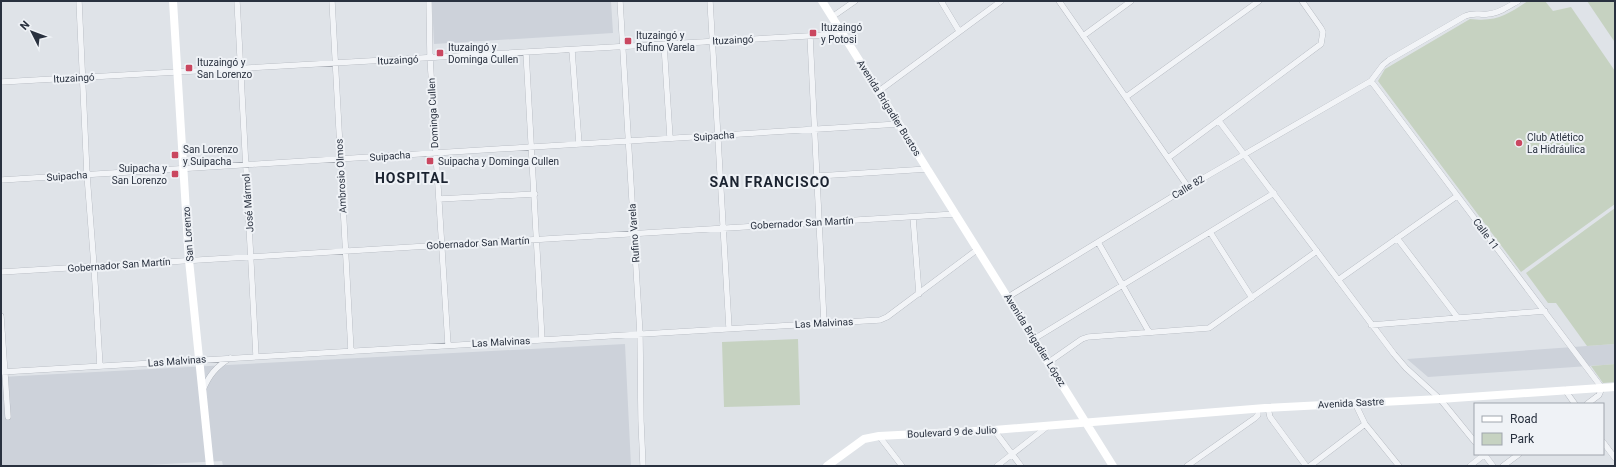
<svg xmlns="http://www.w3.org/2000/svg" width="1616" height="467" font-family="Roboto,sans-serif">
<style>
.built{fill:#cdd2da}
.green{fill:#c6d2c1}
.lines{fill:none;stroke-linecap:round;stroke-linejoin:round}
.street-casing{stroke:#a5aab2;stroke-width:6}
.street{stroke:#f2f4f7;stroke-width:5.5}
.secondary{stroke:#fff;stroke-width:8}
.poi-dot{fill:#ca4760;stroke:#eff2f6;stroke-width:1.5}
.labels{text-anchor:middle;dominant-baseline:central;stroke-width:4;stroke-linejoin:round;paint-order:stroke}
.poi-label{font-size:10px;fill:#29313f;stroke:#eff2f6;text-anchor:start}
.street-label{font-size:10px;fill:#29313f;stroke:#eff2f6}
.district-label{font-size:14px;font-weight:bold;letter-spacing:1px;fill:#1b2330;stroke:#eff2f6}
</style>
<rect width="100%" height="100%" fill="#dfe3e8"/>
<!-- built -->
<path class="built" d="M432 1H611L613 33 434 44Z
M625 344 631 466H223L222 461 128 466H1V377Z
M1615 344V364L1603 365 1428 377 1407 359Z"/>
<!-- green -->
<path class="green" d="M1528 1H1545L1553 11 1571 7 1615 71V204L1521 272 1378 81 1385 69 1470 19C1498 22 1506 15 1528 1Z
M1587 1H1615V49L1614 41Z
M1615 208V344L1587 346 1556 303H1548L1526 273Z
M798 339 800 405 724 407 722 342Z
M1615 364V382L1603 383 1591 366Z"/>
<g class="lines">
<!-- street casing -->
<g class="street-casing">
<path id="street" d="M79 1 87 175 94 266 100 366
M237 1 256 356
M332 1 351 351
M429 1 430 58 448 345
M620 1 640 334 641 421 643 466
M710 1 729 328
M941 1 959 31
M1059 1 1188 187
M832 17 855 1
M810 36 824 323
M1083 36 1131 1
M664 44 670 138
M572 50 579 144
M526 52 542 340
M1371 81 1602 388 1599 395 1587 404
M1 82 843 34
M879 91 1001 1
M1126 97 1259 1
M1219 121 1394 354 1406 368 1440 399 1475 442
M1168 158 1321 44 1323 32 1321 28 1302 1
M817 176 928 169
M1 180 899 124
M439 199 535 194
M913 217 919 294
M1210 232 1252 298
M1397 238 1458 318
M1098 242 1149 332
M1 272 956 214
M1338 280 1457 196
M1008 297 1188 187 1371 81 1383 65 1389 60 1465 16C1474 12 1479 15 1488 14 1498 14 1509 6 1518 1
M1 316 8 417
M1371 325 1545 311
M1034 339 1274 193
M1049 362 1082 339 1088 337 1209 328 1317 251
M1 372 880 320 887 317 978 249
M203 390C209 375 216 367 230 358
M1565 390 1575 404
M1355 403 1365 424 1399 466
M1268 408 1270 417 1306 466
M994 430 1021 466
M879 436 902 466
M1603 442 1615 458
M1484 454 1493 466
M997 466 1048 426
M1187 466 1255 418 1258 415V409
M1310 466 1365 424
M1470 466 1485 454
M1503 466 1519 454"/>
</g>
<!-- street -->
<use href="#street" class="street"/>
<!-- secondary -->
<path class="secondary" d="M173 1 189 260 210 466
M822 1 1113 466
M827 466 864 439 879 436 994 430 1265 408 1440 399 1615 387"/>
</g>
<!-- markers -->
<g class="poi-dot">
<rect x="809" y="29" width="8" height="8" rx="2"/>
<rect x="624" y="37" width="8" height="8" rx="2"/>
<rect x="436" y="49" width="8" height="8" rx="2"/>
<rect x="185" y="64" width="8" height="8" rx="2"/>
<circle cx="1519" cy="143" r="4"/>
<rect x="171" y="151" width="8" height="8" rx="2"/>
<rect x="426" y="157" width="8" height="8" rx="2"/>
<rect x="171" y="170" width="8" height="8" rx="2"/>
</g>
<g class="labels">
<!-- poi labels -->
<g class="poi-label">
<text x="821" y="27">Ituzaingó<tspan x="821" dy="12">y Potosi</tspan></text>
<text x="636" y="35">Ituzaingó y<tspan x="636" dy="12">Rufino Varela</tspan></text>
<text x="448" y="47">Ituzaingó y<tspan x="448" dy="12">Dominga Cullen</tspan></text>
<text x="197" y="62">Ituzaingó y<tspan x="197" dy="12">San Lorenzo</tspan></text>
<text x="1527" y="137">Club Atlético<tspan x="1527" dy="12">La Hidráulica</tspan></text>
<text x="183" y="149">San Lorenzo<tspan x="183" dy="12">y Suipacha</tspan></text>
<text x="438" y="161">Suipacha y Dominga Cullen</text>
<text x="167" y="168" text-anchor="end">Suipacha y<tspan x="167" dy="12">San Lorenzo</tspan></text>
</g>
<!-- street labels -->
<g class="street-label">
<text transform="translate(733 40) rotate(-3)">Ituzaingó</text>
<text transform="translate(398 60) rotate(-3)">Ituzaingó</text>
<text transform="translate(74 78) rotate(-3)">Ituzaingó</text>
<text transform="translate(889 108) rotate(58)">Avenida Brigadier Bustos</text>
<text transform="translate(433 113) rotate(-93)">Dominga Cullen</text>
<text transform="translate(714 136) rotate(-4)">Suipacha</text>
<text transform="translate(390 156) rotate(-4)">Suipacha</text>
<text transform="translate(67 176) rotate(-4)">Suipacha</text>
<text transform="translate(341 176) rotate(-93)">Ambrosio Olmos</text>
<text transform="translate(1188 187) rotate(-31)">Calle 82</text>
<text transform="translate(248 203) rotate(-94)">José Mármol</text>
<text transform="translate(802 223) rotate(-3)">Gobernador San Martín</text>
<text transform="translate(634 233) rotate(-94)">Rufino Varela</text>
<text transform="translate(188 234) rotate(-94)">San Lorenzo</text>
<text transform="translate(1486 234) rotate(53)">Calle 11</text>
<text transform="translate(478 243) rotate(-3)">Gobernador San Martín</text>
<text transform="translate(119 265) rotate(-4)">Gobernador San Martín</text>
<text transform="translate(824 323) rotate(-3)">Las Malvinas</text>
<text transform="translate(1035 340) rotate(58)">Avenida Brigadier López</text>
<text transform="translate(501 342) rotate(-3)">Las Malvinas</text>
<text transform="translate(177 361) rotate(-4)">Las Malvinas</text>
<text transform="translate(1351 403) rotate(-3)">Avenida Sastre</text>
<text transform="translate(952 432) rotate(-3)">Boulevard 9 de Julio</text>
</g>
<!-- district labels -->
<g class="district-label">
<text x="412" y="178">HOSPITAL</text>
<text x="770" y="182">SAN FRANCISCO</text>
</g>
</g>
<!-- border -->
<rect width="1616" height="467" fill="none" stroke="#29313f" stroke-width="4"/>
<!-- legend -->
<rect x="1474" y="403" width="130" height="52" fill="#eff2f6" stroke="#a0a5ad"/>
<rect x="1482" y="416" width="20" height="6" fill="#ffffff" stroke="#a0a5ad"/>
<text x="1510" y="423" font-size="12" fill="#29313f">Road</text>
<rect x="1482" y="433" width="20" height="12" fill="#c6d2c1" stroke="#a0a5ad"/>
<text x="1510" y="443" font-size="12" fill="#29313f">Park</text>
<!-- north arrow -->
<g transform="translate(32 32) rotate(312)" stroke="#eff2f6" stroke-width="3" paint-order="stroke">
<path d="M0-3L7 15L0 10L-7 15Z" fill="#29313f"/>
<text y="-6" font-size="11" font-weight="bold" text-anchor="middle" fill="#29313f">N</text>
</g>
</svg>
